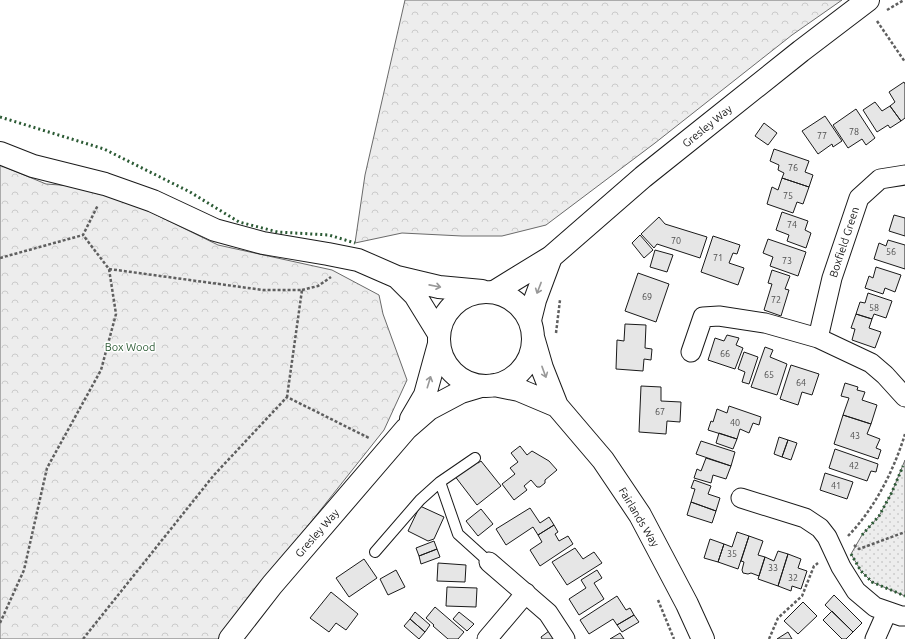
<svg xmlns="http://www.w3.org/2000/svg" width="905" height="639" font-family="Ubuntu,sans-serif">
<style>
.forest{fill:url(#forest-crowns);stroke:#6a6a6a}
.park{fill:url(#park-dots);stroke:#6a6a6a}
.building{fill:#e6e6e6;stroke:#1a1a1a}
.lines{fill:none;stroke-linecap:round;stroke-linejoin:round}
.service-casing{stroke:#1a1a1a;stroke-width:12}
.minor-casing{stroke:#1a1a1a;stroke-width:21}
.tertiary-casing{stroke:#1a1a1a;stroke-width:24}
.secondary-casing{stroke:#1a1a1a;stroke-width:24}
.path{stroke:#5f5f5f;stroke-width:2.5;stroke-dasharray:3 2;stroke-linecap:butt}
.service{stroke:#fff;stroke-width:10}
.minor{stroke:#fff;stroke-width:19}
.tertiary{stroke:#fff;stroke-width:22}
.secondary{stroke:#fff;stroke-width:22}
.hedge{stroke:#2b5a34;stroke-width:3;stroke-dasharray:2 3;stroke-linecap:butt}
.oneway{stroke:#989898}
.labels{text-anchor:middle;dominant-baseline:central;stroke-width:3;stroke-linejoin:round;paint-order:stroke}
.number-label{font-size:9px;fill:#4d4d4d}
.street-label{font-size:11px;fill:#1a1a1a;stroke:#fff}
.park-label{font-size:11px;fill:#2b5a34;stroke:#fff}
</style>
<defs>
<pattern id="forest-crowns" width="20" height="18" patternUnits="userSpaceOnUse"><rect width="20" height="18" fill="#ededed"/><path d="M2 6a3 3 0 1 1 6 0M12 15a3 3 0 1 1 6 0" fill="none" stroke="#cbcbcb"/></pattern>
<pattern id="park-dots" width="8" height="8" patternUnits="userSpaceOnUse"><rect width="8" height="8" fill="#ededed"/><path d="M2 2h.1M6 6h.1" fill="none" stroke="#cbcbcb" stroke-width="1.8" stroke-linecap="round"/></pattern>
</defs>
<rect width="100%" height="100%" fill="#fff"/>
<!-- forest -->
<path class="forest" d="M405 0H842L792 35 655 143 546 225 502 236H462L402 233 355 243 365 175Z
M0 165 46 184 101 188 218 245 332 270 379 295 383 314 407 380 384 430 218 639H0Z"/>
<!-- park -->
<path class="park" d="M905 460V596L872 582 861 571 851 554 862 535 879 516 892 492Z"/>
<!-- building -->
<path class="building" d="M904 82 905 84V118L901 121 890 106 895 102 889 92Z
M875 102 882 111 890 106 901 121 890 128 888 125 877 132 863 110Z
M856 109 875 138 866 145 862 139 848 148 833 125Z
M825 116 842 141 833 147 832 144 818 154 802 131Z
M764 123 777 133 768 145 755 136Z
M774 149 809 161 805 172 813 175 809 187 782 178 784 173 778 170 779 165 770 161Z
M782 178 809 187 803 204 797 202 793 213 767 204 772 187 778 190Z
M782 212 808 221 805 230 811 233 806 248 787 241 789 235 776 230Z
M894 215 905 218V236L889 231Z
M659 217 665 224 707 237 700 258 657 244 654 248 641 234Z
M640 235 653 250 644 258 632 243Z
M713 236 740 245 737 254 733 253 729 263 744 268 738 285 701 272Z
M768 239 806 252 798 276 770 266 773 257 763 253Z
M888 240 905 245V269L874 259 879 243 886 246Z
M655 250 673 255 667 272 650 267Z
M876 267 901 275 895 292 885 288 883 294 865 288 869 276 873 278Z
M772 270 790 276 785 289 789 290 781 316 764 310 772 284 768 283Z
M638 273 669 284 656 322 625 311Z
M868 293 892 301 886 318 874 314 872 319 856 314 860 302 865 303Z
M856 314 872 319 869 328 881 332 875 348 852 340 855 329 851 328Z
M625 324 646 325 645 348 652 349 651 360 644 359 643 371 616 369 617 340 624 341Z
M727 335 739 338 736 345 743 348 735 369 708 360 715 338 724 341Z
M765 347 773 350 770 357 787 364 777 395 751 387Z
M744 352 758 357 749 384 742 382 745 372 738 369Z
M791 365 819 374 812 395 802 392 798 405 780 399Z
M845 383 858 387 857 390 865 392 862 400 877 405 871 424 843 415 849 398 841 396Z
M641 386 661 387V401L681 402 680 422 667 421 666 434 639 432Z
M729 406 761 417 759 425 753 423 749 433 740 429 737 439 708 430 711 421 713 422 717 409 727 413Z
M843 415 871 424 867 434 880 439 876 448 881 450 878 459 834 444Z
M719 433 737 439 733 449 716 443Z
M779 437 788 440 782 457 774 454Z
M788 440 797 443 791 460 782 457Z
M701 441 735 452 731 466 696 454Z
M520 446 527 455 532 451 549 461 557 470 545 480V483L540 487H537L531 480 524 486 527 490 514 500 502 484 515 474 510 468 518 462 511 453Z
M835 449 878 464 876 472 871 471 867 481 829 468Z
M706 458 731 466 726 479 713 475 711 483 694 478 697 469 701 471Z
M475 459 478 463 481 461 501 486 477 505 454 475Z
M825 473 853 482 847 499 820 490Z
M694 480 711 486 708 494 720 498 716 511 691 502 695 489 691 488Z
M691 502 716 511 712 523 687 515Z
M420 506 444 517 434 539 428 541 408 531Z
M530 508 540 523 549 517 554 525 538 535 533 527 506 545 496 529Z
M481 509 493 524 478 536 466 521Z
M554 525 558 532 555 534 559 541 568 536 573 544 540 566 530 550 542 542 538 535Z
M737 532 749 536 738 569 718 562 724 544 732 547Z
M749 536 763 541 758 555 765 557 759 576 751 573 748 574 743 573 742 570 744 562 741 561Z
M710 539 724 544 718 562 704 558Z
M434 541 437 549 419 556 416 548Z
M575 548 583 559 594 552 602 563 567 585 552 562Z
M437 549 440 557 421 564 419 556Z
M778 551 788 554 778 586 758 579 765 557 774 561Z
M788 554 801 559 798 568 807 571 801 589 792 586 791 591 778 586Z
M364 559 377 578 349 597 336 578Z
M438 563 466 565 465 582 437 581Z
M396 570 405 587 388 595 380 579Z
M597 570 602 578 594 583 604 599 579 615 569 599 586 588 581 580Z
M447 587 477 588 476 607 446 606Z
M331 592 358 614 346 630 336 623 329 632 310 618Z
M834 595 862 623 853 632 825 605Z
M617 596 626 610 630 608 634 615 617 625 613 619 589 634 580 620Z
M803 602 817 616 798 634 784 621Z
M435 607 464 632 458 639H448L433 626 434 625 426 618Z
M832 611 853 632 846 639H842L823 620Z
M415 612 430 625 425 632 410 619Z
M459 612 474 624 467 631 453 619Z
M634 615 639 622 622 632 617 625Z
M410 619 425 632 419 639 404 626Z
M549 631 554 639H542L541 637Z
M788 632 792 639H777Z
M620 633 624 639H610Z"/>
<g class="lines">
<!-- service casing -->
<g class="service-casing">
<path id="service" d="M440 482 458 534 489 562
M375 552 420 500 440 482 475 458"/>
</g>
<!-- minor casing -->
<g class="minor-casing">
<path id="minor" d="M818 338 832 278 859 198 880 179 905 175
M691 352 703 317 719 316 765 323 818 338 871 363 885 375 905 397
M741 498 805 518 820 528 827 537 841 567 856 591 875 607 901 616H905
M489 562 548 613 565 639
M487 639 526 593
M875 639 887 612"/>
</g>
<!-- tertiary casing -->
<g class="tertiary-casing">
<path id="tertiary" d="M494 292 551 257 643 177 801 51 868 0
M530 320 535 300 551 257
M411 419 425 395 439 344
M230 639 272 585 406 429 429 409 461 392 481 386"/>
</g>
<!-- secondary casing -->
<g class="secondary-casing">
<path id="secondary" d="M0 153 33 166 105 184 153 201 215 230 263 243 328 254 358 260 397 277 439 287 482 291
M397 277 415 295 439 334
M439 339a47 47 0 1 1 94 0a47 47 0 1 1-94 0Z
M533 337 542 368 557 406 603 460 640 515 687 604 703 639
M494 385 519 390 557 406"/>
</g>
<!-- path -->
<path class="path" d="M887 10 904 0
M877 21 905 62
M0 258 83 235 98 205
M109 269 263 290H302L287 397
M302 290 318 286 331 277
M556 333 560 300
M848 536C875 508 894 470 905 434
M854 545 859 549 905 532
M658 600 674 639
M0 623 24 570 47 468 101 370 116 314 109 269 83 235
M83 639 214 475 287 397 369 438
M769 639 778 618 802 596 814 566 818 563"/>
<!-- service -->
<use href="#service" class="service"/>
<!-- minor -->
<use href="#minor" class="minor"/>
<!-- tertiary -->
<use href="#tertiary" class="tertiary"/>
<!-- secondary -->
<use href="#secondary" class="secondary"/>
<!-- hedge -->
<path class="hedge" d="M0 117 104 149 190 192 239 222 278 232 329 235 355 243
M862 535 879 516 892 492 903 466
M851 554 861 571 872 582 905 596"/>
</g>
<!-- one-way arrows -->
<defs><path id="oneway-shaft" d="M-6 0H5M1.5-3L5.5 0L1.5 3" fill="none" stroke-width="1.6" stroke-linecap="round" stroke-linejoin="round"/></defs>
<g class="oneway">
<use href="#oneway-shaft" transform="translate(435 286) rotate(11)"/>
<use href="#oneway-shaft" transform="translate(539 288) rotate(111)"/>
<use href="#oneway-shaft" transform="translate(544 372) rotate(70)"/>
<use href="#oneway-shaft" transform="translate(429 382) rotate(-73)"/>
</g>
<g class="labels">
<!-- number labels -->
<g class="number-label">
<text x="854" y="132">78</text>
<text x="822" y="136">77</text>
<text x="793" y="168">76</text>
<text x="788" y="196">75</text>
<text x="792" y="225">74</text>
<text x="676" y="241">70</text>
<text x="891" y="252">56</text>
<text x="718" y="258">71</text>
<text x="787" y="261">73</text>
<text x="647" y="297">69</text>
<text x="776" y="300">72</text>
<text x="874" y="308">58</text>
<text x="725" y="354">66</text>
<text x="769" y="375">65</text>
<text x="801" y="383">64</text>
<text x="660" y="412">67</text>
<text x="735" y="423">40</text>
<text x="855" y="436">43</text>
<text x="854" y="466">42</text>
<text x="836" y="486">41</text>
<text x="732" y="554">35</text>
<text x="773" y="568">33</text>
<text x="793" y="578">32</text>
</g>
<!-- street labels -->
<g class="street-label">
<text transform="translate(707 126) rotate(-39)">Gresley Way</text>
<text transform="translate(844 242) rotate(-72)">Boxfield Green</text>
<text transform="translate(639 517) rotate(59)">Fairlands Way</text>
<text transform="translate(317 533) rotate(-49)">Gresley Way</text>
</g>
<!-- park labels -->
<g class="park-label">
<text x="130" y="347">Box Wood</text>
</g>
</g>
</svg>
